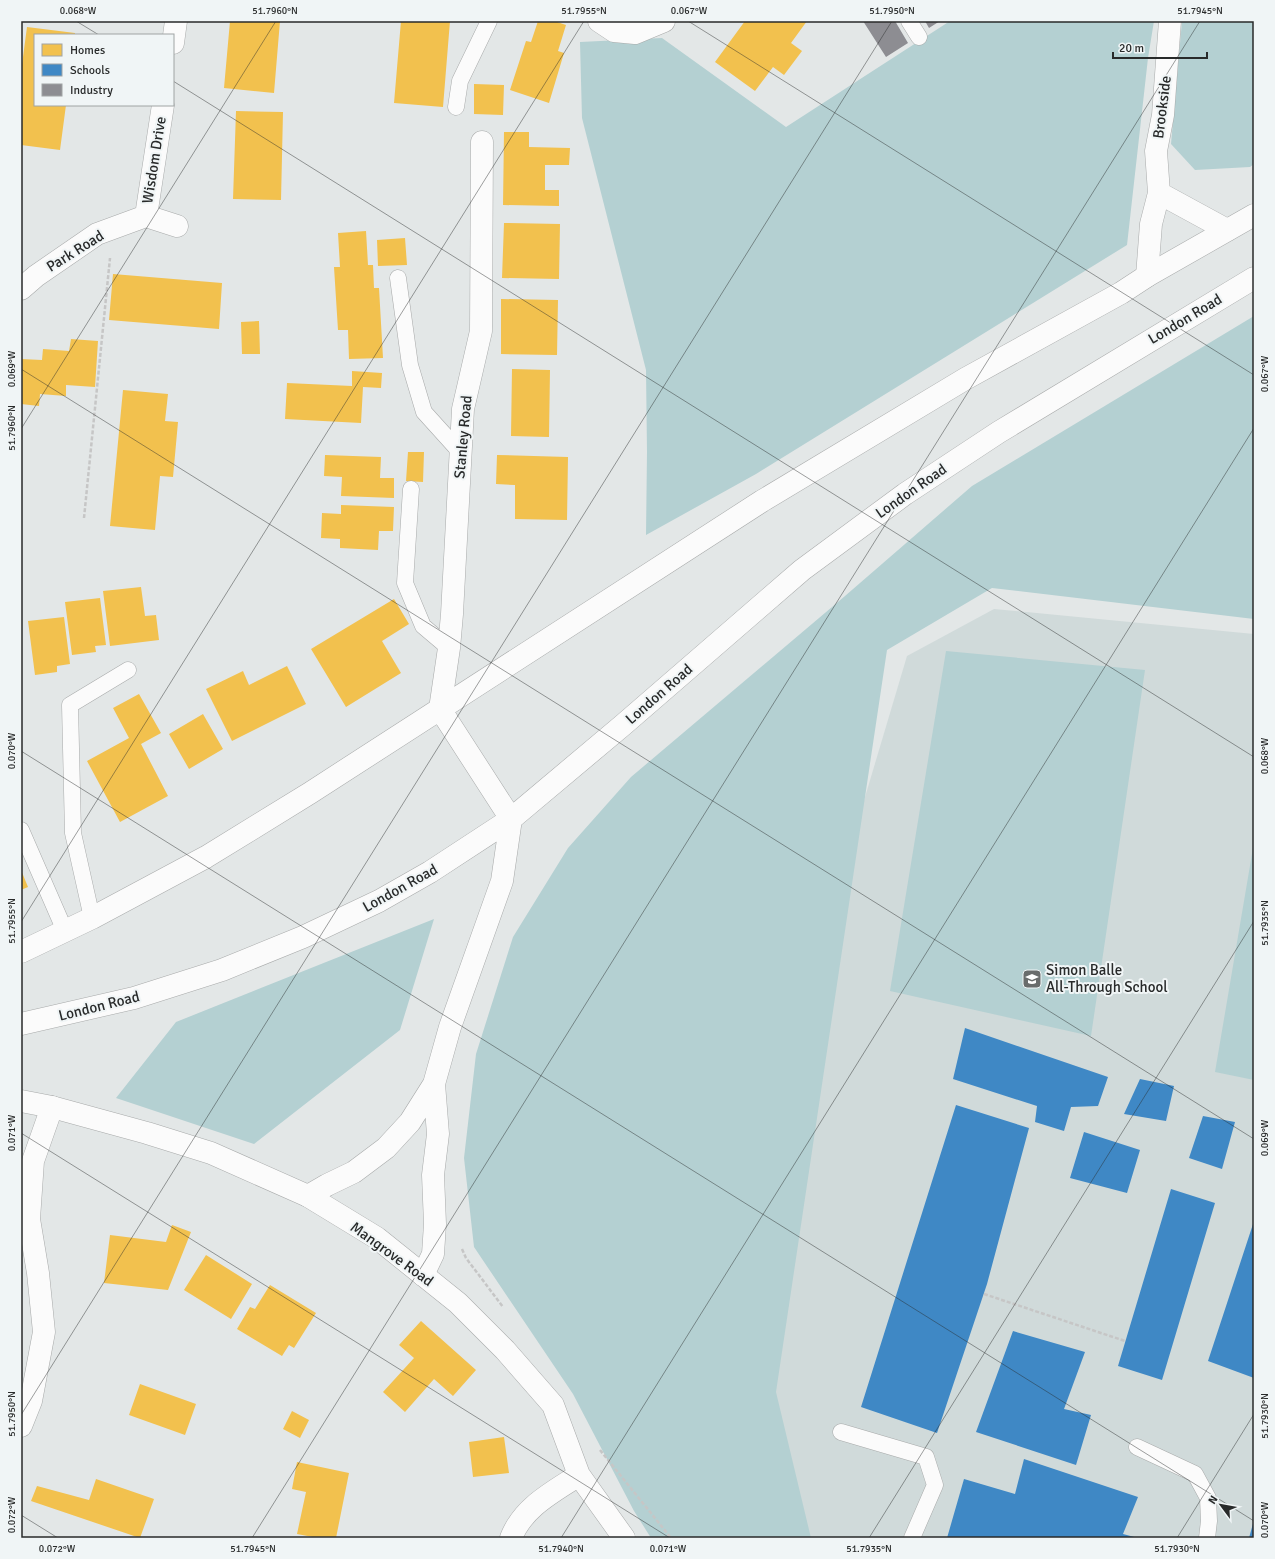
<svg xmlns="http://www.w3.org/2000/svg" width="1275" height="1559" font-family="Signika,sans-serif">
<style>
.built{fill:#d0dada}
.green{fill:#b4d0d2}
.homes{fill:#f2c14e}
.schools{fill:#3f88c5}
.industry{fill:#8d8d92}
.lines{fill:none;stroke-linecap:round;stroke-linejoin:round}
.lane-casing{stroke:#a8aaaa;stroke-width:17}
.street-casing{stroke:#a8aaaa;stroke-width:23}
.highway-casing{stroke:#a8aaaa;stroke-width:23}
.path{stroke:#c6c6c6;stroke-width:2.5;stroke-dasharray:4 2;stroke-linecap:butt}
.lane{stroke:#fbfbfb;stroke-width:16}
.street{stroke:#fbfbfb;stroke-width:22}
.highway{stroke:#fbfbfb;stroke-width:22}
.ticks{fill:none;stroke:#282a2a;stroke-width:1;stroke-opacity:0.45}
.labels{text-anchor:middle;dominant-baseline:central;stroke-width:4;stroke-linejoin:round;paint-order:stroke}
.street-label{font-size:15px;fill:#282a2a;stroke:#f0f5f6}
.poi-label{font-size:15px;fill:#282a2a;stroke:#f0f5f6;text-anchor:start}
.neatline{fill:none;stroke:#282a2a;stroke-width:1.5}
.ticks-label{font-size:10px;text-anchor:middle;fill:#282a2a}
</style>
<rect width="100%" height="100%" fill="#e3e7e7"/>
<!-- built -->
<path class="built" d="M994 609 1254 634V1538H799L715 1301 907 656Z"/>
<!-- green -->
<path class="green" d="M950 21H1154L1148 58 1127 245 756 474 646 535 647 452 646 370 582 118 580 42 662 38 786 127Z
M1182 21H1254V164L1250 167 1195 170 1171 144Z
M1254 316V619L992 588 887 650 776 1392 811 1538H651L634 1511 573 1394 474 1247 464 1158 476 1054 513 937 568 848 631 777 845 596 972 486Z
M946 651 1145 670 1091 1036 890 991Z
M1254 842V1080L1215 1072Z
M434 919 400 1030 254 1144 116 1098 176 1022Z"/>
<!-- homes -->
<path class="homes" d="M230 21H280L274 93 224 88Z
M401 21H450L443 107 394 103Z
M538 21H554L566 25 558 51 564 53 549 103 510 90 526 41 531 42Z
M745 21H807L791 43 802 51 784 75 773 67 755 91 715 62Z
M27 27 75 33V35H35V105H66L60 150 21 145V72Z
M474 84 504 85 503 115 474 114Z
M236 111 283 112 281 200 233 199Z
M504 132H529V147L570 148 569 165H545V190H559V206L503 205Z
M504 223 560 224 559 279 502 278Z
M366 231 368 265H373L374 288H379L383 358 349 359 348 330H338L334 267H340L338 233Z
M405 238 407 265 378 266 377 240Z
M113 274 222 283 219 329 109 320Z
M501 299 558 300 557 355 501 354Z
M259 321 260 354H242L241 322Z
M71 339 98 341 95 387 66 385V396L40 394 39 406 21 404V359L42 360 43 349 69 351Z
M512 369 550 370 549 437 511 436Z
M352 371 382 373 381 388 363 387 361 423 285 419 287 383 352 386Z
M123 390 168 394 165 421 178 422 173 477 160 476 155 530 110 526Z
M408 452H424L423 482 406 481Z
M325 455 381 457 380 478H394V498L341 496 342 477 324 476Z
M497 455 568 457 567 520 515 519V485L496 484Z
M341 505 394 507 393 531H379L378 550 340 548V539L321 538 322 513 341 514Z
M141 587 145 616 156 615 159 640 110 646 103 591Z
M100 598 106 645 95 646 96 652 72 655 65 602Z
M394 599 409 624 382 641 401 673 346 707 311 649Z
M64 617 70 664 57 666V672L35 675 28 621Z
M287 666 306 704 232 741 206 689 243 671 249 685Z
M139 694 161 733 141 744 168 796 120 822 87 761 129 738 113 708Z
M203 714 223 749 189 769 169 734Z
M21 870 28 887 21 890Z
M172 1225 191 1232 168 1290 104 1283 110 1235 166 1242Z
M206 1255 252 1284 231 1319 184 1290Z
M270 1285 316 1313 294 1348 289 1345 282 1356 237 1329 250 1307 255 1309Z
M421 1321 476 1370 453 1396 434 1379 405 1412 383 1392 414 1358 399 1345Z
M140 1384 196 1404 185 1435 129 1415Z
M292 1411 309 1420 300 1438 283 1429Z
M504 1437 509 1473 473 1477 469 1442Z
M297 1462 349 1473 336 1538H318L297 1534 306 1492 292 1489Z
M96 1479 154 1499 140 1538 31 1501 37 1486 89 1500Z"/>
<!-- schools -->
<path class="schools" d="M965 1028 1108 1077 1098 1106 1071 1107 1064 1131 1035 1122 1037 1106 953 1079Z
M1140 1079 1174 1086 1166 1121 1124 1114Z
M956 1105 1029 1128 987 1284 937 1433 861 1407Z
M1203 1116 1235 1122 1222 1169 1189 1158Z
M1084 1132 1140 1150 1127 1193 1070 1178Z
M1171 1189 1215 1203 1162 1380 1118 1366Z
M1254 1221V1378L1208 1361Z
M1013 1331 1085 1352 1064 1409 1091 1415 1076 1465 976 1432Z
M1024 1459 1138 1497 1123 1534 1138 1538H947L964 1479 1015 1494Z
M1254 1520V1538H1249Z"/>
<!-- industry -->
<path class="industry" d="M863 21H895L908 43 886 57Z
M925 21H940L929 28Z"/>
<g class="lines">
<!-- lane casing -->
<g class="lane-casing">
<path id="lane" d="M909 21 919 37
M456 107 460 81 489 21
M398 278 410 365 424 412 461 453
M411 489 405 583 423 626 449 648
M21 830 65 931
M92 918 73 833 70 705 128 670
M841 1432 926 1457 935 1485 912 1538
M1137 1447 1195 1474 1208 1498 1209 1521 1207 1538"/>
</g>
<!-- street casing -->
<g class="street-casing">
<path id="street" d="M599 21 614 31 635 33 664 21
M173 43 176 21
M1159 193 1156 151 1163 115 1170 21
M146 216 163 105
M1147 276 1151 224 1159 193 1227 230
M21 289 36 276 97 234 146 216 177 226
M440 709 449 648 452 614 463 409 481 331 482 142
M21 1426 31 1401 44 1332 38 1273 29 1219 33 1161 52 1107 147 1133 211 1153 308 1196 377 1238 458 1303 505 1350 553 1405 579 1475 624 1538
M511 1538C523 1507 553 1492 579 1475"/>
</g>
<!-- highway casing -->
<g class="highway-casing">
<path id="highway" d="M21 952 92 918 206 857 310 793 762 501 965 379 1121 293 1147 276 1254 215
M21 1024 134 998 222 970 303 937 379 901 430 872 511 819 623 725 802 570 905 494 999 432 1254 278
M21 1101 52 1107
M308 1196 327 1185 354 1172 386 1148 410 1122 434 1084 450 1027 502 881 511 819 440 709
M423 1275 433 1254 435 1224 433 1175 438 1134 434 1084"/>
</g>
<!-- path -->
<path class="path" d="M84 518 110 258
M462 1249 466 1258 503 1307
M984 1294 1125 1341
M600 1450 671 1538"/>
<!-- lane -->
<use href="#lane" class="lane"/>
<!-- street -->
<use href="#street" class="street"/>
<!-- highway -->
<use href="#highway" class="highway"/>
</g>
<!-- ticks -->
<path class="ticks" d="M76 21 99 35M688 21 1254 375M173 81 1254 757M21 369 1254 1139M21 429 276 21M21 751 1254 1521M21 922 584 21M21 1133 670 1538M21 1415 892 21M21 1515 58 1538M252 1538 1200 21M561 1538 1254 428M869 1538 1254 921M1177 1538 1254 1414"/>
<!-- icons -->
<defs>
<g id="school-square" transform="scale(1)"><rect x="-9" y="-9" width="18" height="18" rx="4" fill="#696c6c" stroke="#f0f5f6"/><path d="M0-5L7-2L0 1L-7-2ZM-4 1L0 2.5L4 1V4Q0 6-4 4Z" fill="#fff"/></g>
</defs>
<g fill-rule="evenodd">
<use href="#school-square" x="1032" y="979"/>
</g>
<g class="labels">
<!-- street labels -->
<g class="street-label">
<text transform="translate(1162 107) rotate(-83)">Brookside</text>
<text transform="translate(154 160) rotate(-81)">Wisdom Drive</text>
<text transform="translate(75 251) rotate(-32)">Park Road</text>
<text transform="translate(1185 319) rotate(-31)">London Road</text>
<text transform="translate(463 437) rotate(-85)">Stanley Road</text>
<text transform="translate(911 491) rotate(-35)">London Road</text>
<text transform="translate(659 694) rotate(-41)">London Road</text>
<text transform="translate(400 888) rotate(-29)">London Road</text>
<text transform="translate(99 1006) rotate(-14)">London Road</text>
<text transform="translate(392 1254) rotate(36)">Mangrove Road</text>
</g>
<!-- poi labels -->
<g class="poi-label">
<text x="1046" y="970">Simon Balle<tspan x="1046" dy="17">All-Through School</tspan></text>
</g>
</g>
<!-- border -->
<rect width="1275" height="1559" fill="none" stroke="#f0f5f6" stroke-width="44"/>
<!-- legend -->
<rect x="34" y="34" width="140" height="72" fill="#f0f5f6" stroke="#a0a4a4"/>
<rect x="42" y="44" width="20" height="12" fill="#f2c14e" stroke="#a0a4a4"/>
<text x="70" y="54" font-size="12" fill="#282a2a">Homes</text>
<rect x="42" y="64" width="20" height="12" fill="#3f88c5" stroke="#a0a4a4"/>
<text x="70" y="74" font-size="12" fill="#282a2a">Schools</text>
<rect x="42" y="84" width="20" height="12" fill="#8d8d92" stroke="#a0a4a4"/>
<text x="70" y="94" font-size="12" fill="#282a2a">Industry</text>
<!-- north arrow -->
<g transform="translate(1221 1505) rotate(302)" stroke="#f0f5f6" stroke-width="3" paint-order="stroke">
<path d="M0-3L7 15L0 10L-7 15Z" fill="#282a2a"/>
<text y="-6" font-size="11" font-weight="bold" text-anchor="middle" fill="#282a2a">N</text>
</g>
<!-- scale -->
<path d="M1113 52v6h94v-6" fill="none" stroke="#282a2a" stroke-width="2"/>
<text x="1119" y="52" font-size="12" fill="#282a2a" stroke="#f0f5f6" stroke-width="3" paint-order="stroke">20 m</text>
<rect x="22" y="22" width="1231" height="1515" class="neatline"/>
<g class="ticks-label">
<text x="78" y="14">0.068°W</text>
<text x="275" y="14">51.7960°N</text>
<text x="584" y="14">51.7955°N</text>
<text x="689" y="14">0.067°W</text>
<text x="892" y="14">51.7950°N</text>
<text x="1200" y="14">51.7945°N</text>
<text transform="translate(11 369) rotate(-90)" y="4">0.069°W</text>
<text transform="translate(1264 374) rotate(-90)" y="4">0.067°W</text>
<text transform="translate(11 428) rotate(-90)" y="4">51.7960°N</text>
<text transform="translate(11 751) rotate(-90)" y="4">0.070°W</text>
<text transform="translate(1264 756) rotate(-90)" y="4">0.068°W</text>
<text transform="translate(11 921) rotate(-90)" y="4">51.7955°N</text>
<text transform="translate(1264 923) rotate(-90)" y="4">51.7935°N</text>
<text transform="translate(11 1133) rotate(-90)" y="4">0.071°W</text>
<text transform="translate(1264 1138) rotate(-90)" y="4">0.069°W</text>
<text transform="translate(11 1414) rotate(-90)" y="4">51.7950°N</text>
<text transform="translate(1264 1416) rotate(-90)" y="4">51.7930°N</text>
<text transform="translate(11 1515) rotate(-90)" y="4">0.072°W</text>
<text transform="translate(1264 1520) rotate(-90)" y="4">0.070°W</text>
<text x="57" y="1552">0.072°W</text>
<text x="253" y="1552">51.7945°N</text>
<text x="561" y="1552">51.7940°N</text>
<text x="668" y="1552">0.071°W</text>
<text x="869" y="1552">51.7935°N</text>
<text x="1177" y="1552">51.7930°N</text>
</g>
</svg>
